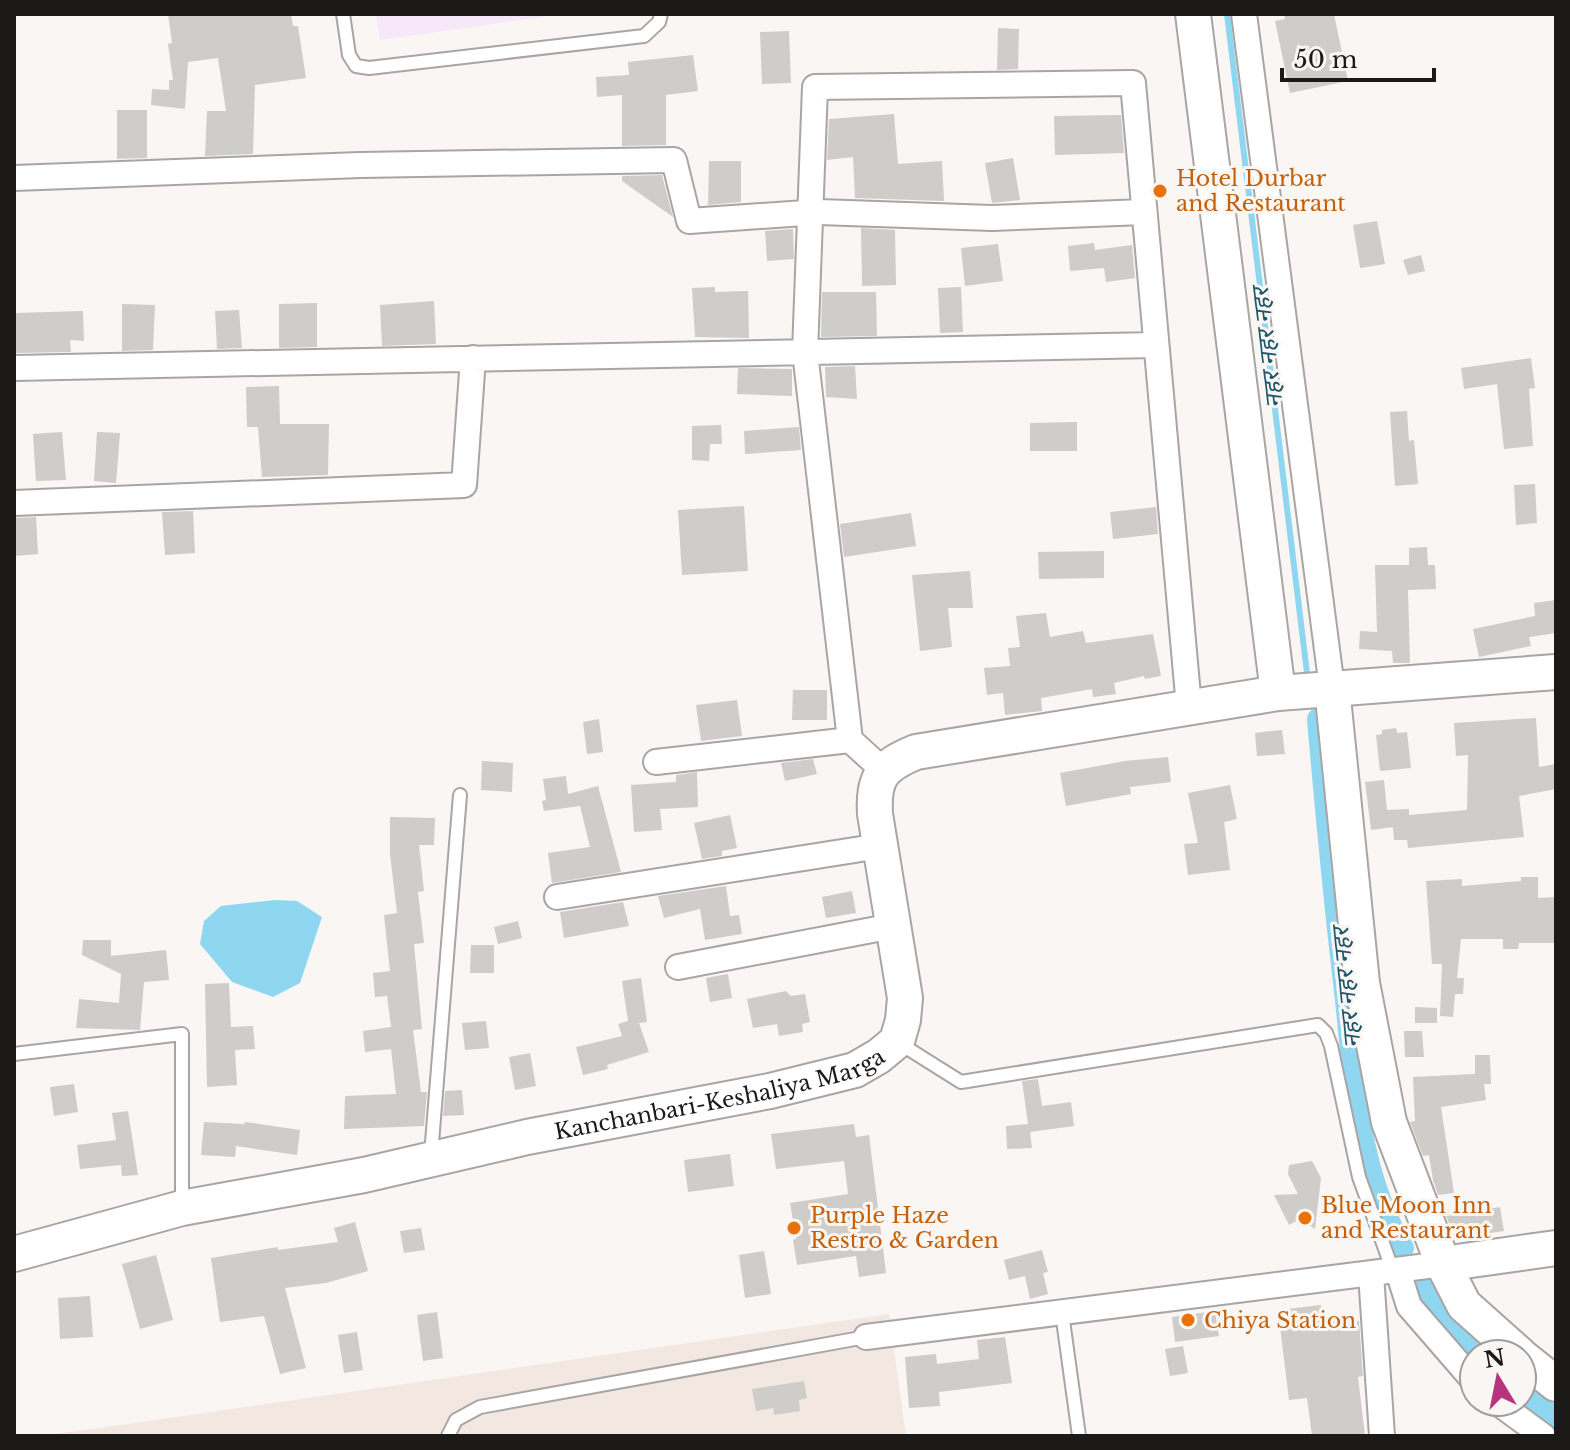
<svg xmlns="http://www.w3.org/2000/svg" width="1570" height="1450" font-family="'Libre Baskerville','Noto Sans Devanagari',serif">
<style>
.built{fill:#f2e8e1}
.medical{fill:#f6e7f9}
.water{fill:#8fd7f1}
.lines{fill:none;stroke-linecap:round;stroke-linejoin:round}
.stream{stroke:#8fd7f1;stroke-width:6}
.canal{stroke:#8fd7f1;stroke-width:22}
.building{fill:#cfcdca}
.lane-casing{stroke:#a8a5a4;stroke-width:16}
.street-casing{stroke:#a8a5a4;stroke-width:28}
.secondary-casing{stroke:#a8a5a4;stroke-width:38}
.lane{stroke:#fff;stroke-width:12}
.street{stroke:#fff;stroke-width:24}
.secondary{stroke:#fff;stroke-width:34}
.food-dot{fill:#e8710a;stroke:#f9f6f4;stroke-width:3}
.labels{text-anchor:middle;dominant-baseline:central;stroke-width:6;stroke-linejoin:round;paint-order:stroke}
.food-label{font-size:22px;fill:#c56008;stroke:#f9f6f4;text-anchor:start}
.street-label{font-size:22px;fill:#1b1a19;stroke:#f9f6f4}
.water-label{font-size:24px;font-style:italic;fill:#1d5769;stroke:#f9f6f4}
</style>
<rect width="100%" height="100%" fill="#f9f6f4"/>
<!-- built -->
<path class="built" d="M889 1314 906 1436H40L128 1424Z"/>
<!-- medical -->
<path class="medical" d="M376 14H562L380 40Z"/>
<!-- water -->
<path class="water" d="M275 900 297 901 322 917 300 983 273 997 232 982 200 944 204 921 221 906Z"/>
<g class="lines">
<!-- stream -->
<path class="stream" d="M1227 14 1308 681"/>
<!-- canal -->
<path class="canal" d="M1318 719C1326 813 1335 907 1346 1000 1355 1086 1358 1172 1403 1248
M1423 1284 1479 1354
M1522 1396 1556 1418"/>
</g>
<!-- building -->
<path class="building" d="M168 14H291L293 26H298L306 78 255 85 253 154 205 156 207 111H226L218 58 188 62 185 109 151 105 152 89 169 90V80H173L168 44 172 43Z
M1284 14H1334L1348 81 1290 93 1275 21 1285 19Z
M998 28 1019 29 1018 69 997 70Z
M789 31 791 83 762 84 760 32Z
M693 55 698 91 666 95V145L622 146V95L597 97 596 77 629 75 628 62Z
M117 110H147V158L117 159Z
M894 114 898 164 942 161 944 201 855 198 853 157 827 160 829 119Z
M1121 115 1124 153 1055 155 1054 116Z
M1013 158 1020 200 992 203 985 163Z
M709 161H741V202L708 205Z
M662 175 673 217 622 181V176Z
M1377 221 1385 264 1360 268 1353 225Z
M861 228 895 230 896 285 862 286Z
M793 229 794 259 767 261 765 231Z
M1094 243 1095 250 1132 245 1135 278 1106 282 1104 268 1070 271 1068 246Z
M998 244 1003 281 965 286 961 248Z
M1421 255 1425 271 1408 275 1403 260Z
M715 287V292L748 291 749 338 695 337 692 288Z
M961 287 963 332 940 333 938 288Z
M822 292H876L877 336 821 337Z
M434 301 436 344 382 346 380 305Z
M317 303V347L279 348V304Z
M122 304 155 305 153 350 122 351Z
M239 310 242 348 217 349 215 311Z
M83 311 84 341 70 340 71 352 14 353V313Z
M1531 358 1535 388 1529 389 1533 446 1504 449 1497 384 1464 389 1461 368Z
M855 366 857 399 826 397 825 367Z
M738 368 792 369V396L737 394Z
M279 386 280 424H329L328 475 262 477 258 427H247L246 387Z
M1407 411 1409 441 1414 440 1418 484 1395 486 1390 412Z
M1077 422V451H1030V423Z
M721 425 722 444H710L709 461 692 460V426Z
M799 427 801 450 745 454 744 431Z
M62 432 66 480 36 481 33 434Z
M97 432 120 433 116 483 94 481Z
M1535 484 1537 523 1516 525 1514 485Z
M744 506 748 571 682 575 678 510Z
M1156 507 1158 534 1113 539 1110 512Z
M193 511 195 553 165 555 162 512Z
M911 513 916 546 844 557 840 524Z
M36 517 38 554 15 556 14 518Z
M1427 547 1428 565H1435L1436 589 1408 590 1410 663H1393L1392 651 1359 649 1360 631 1377 632 1375 565H1409V548Z
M1104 551V578L1039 579 1038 552Z
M970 571 973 608H948L952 647 920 651 912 575Z
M1556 600V633L1529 637 1531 646 1479 657 1473 629 1535 616 1534 603Z
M1046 613 1050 637 1083 631 1086 643 1153 634 1161 676 1145 679 1144 676 1114 683 1116 694 1093 697 1092 689 1041 698 1042 711 1005 715 1003 693 987 695 984 668 1010 666 1008 648 1020 647 1016 616Z
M793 690H827V720H792Z
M737 700 742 736 701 741 696 705Z
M1536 718 1539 767 1556 764V789L1519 796 1524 837 1408 848 1407 840H1394L1393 827 1371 830 1365 782 1384 780 1387 810 1409 809V815L1467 810 1468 755 1456 756 1454 723Z
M599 719 603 752 587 754 583 722Z
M1396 728 1397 733 1407 732 1411 768 1380 771 1376 735 1382 734V730Z
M1282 730 1285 754 1257 756 1255 733Z
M1168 757 1171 782 1130 787 1131 794 1066 806 1060 773 1125 761Z
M813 759 817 774 785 781 781 763Z
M482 761 513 763 512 792 481 790Z
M697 772 698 807 660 809 662 830 634 832 631 785 676 782V775Z
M566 776 568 794 598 786 621 872 552 883 548 853 590 847 580 806 544 811 542 801 546 800 543 779Z
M1230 785 1237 819 1224 822 1230 870 1188 875 1184 844 1198 843 1188 793Z
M730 815 737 848 722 851V856L702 859 694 823Z
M390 817 435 818 434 845H419L424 891 418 892 424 943 414 944 422 1029 413 1030 421 1092H427L424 1126 344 1129 345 1096 396 1094 391 1049 365 1052 363 1031 391 1027 387 996 375 997 373 973 390 971 384 915 397 913 390 854Z
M1521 877H1538V898L1556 897V943H1519L1518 949H1503V939H1461L1457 978H1464L1463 994H1455L1453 1017 1440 1016 1442 964H1432L1426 881 1462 879V886L1521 881Z
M726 886 730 916 739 915 742 934 705 940 700 909 664 918 658 896Z
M852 891 856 913 826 918 822 897Z
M623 902 629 926 564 938 560 912Z
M518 921 522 938 498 944 494 927Z
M83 940H111V956L166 950 169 980 144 982 140 1030 76 1028 79 999 119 1003 121 974 82 955Z
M471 945H494V973H470Z
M728 974 732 998 710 1002 706 978Z
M641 978 647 1022 639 1023 649 1052 607 1065 608 1069 583 1075 576 1047 622 1036 618 1024 628 1021 622 981Z
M229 983 231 1027 253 1026 255 1049 235 1050 237 1085 207 1087 205 984Z
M786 991 791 996 805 994 810 1022 802 1024 803 1032 779 1036 777 1024 753 1028 747 999Z
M1415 1007 1437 1008V1023H1415Z
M486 1021 489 1048 465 1050 462 1023Z
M1404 1031H1422L1424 1057H1405Z
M530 1053 536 1086 515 1090 509 1057Z
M1475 1055H1490L1491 1084H1484L1486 1100 1441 1107 1454 1193 1438 1195 1433 1180 1429 1155 1423 1156 1410 1122 1415 1121 1413 1077 1475 1074Z
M1038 1079 1042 1106 1071 1102 1074 1126 1030 1132 1032 1148 1007 1149 1006 1126 1028 1124 1022 1081Z
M74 1084 78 1112 54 1116 50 1087Z
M462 1090 464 1115 443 1116 445 1091Z
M128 1111 138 1175 122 1176 121 1165 80 1169 77 1145 116 1140 112 1113Z
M204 1122 244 1124 245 1122 300 1130 297 1155 236 1146 235 1157 201 1155Z
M854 1124 856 1137 869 1135 886 1273 859 1277 856 1256 797 1265 793 1240 796 1239 790 1203 848 1194 844 1161 776 1169 771 1134Z
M730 1154 734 1186 688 1192 684 1160Z
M1312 1161 1321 1178 1315 1229 1300 1219 1289 1225 1274 1195 1298 1194 1288 1174 1289 1165Z
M1500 1207 1504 1231 1471 1236 1451 1228 1446 1216Z
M355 1222 368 1271 326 1283 285 1288 306 1368 280 1374 264 1316 220 1322 211 1258 278 1247V1250L338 1242 334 1228Z
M421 1228 425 1250 404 1253 400 1231Z
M1042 1250 1048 1272 1043 1273 1048 1294 1030 1299 1025 1276 1009 1280 1004 1260Z
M764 1251 771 1294 745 1298 739 1255Z
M156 1255 173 1320 140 1329 122 1264Z
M90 1296 93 1337 60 1339 58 1298Z
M1321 1305 1322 1322 1359 1321 1363 1376 1358 1377 1365 1436H1312L1307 1398 1289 1400 1278 1310Z
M1215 1311 1219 1336 1175 1342 1172 1317Z
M437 1312 443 1358 423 1361 417 1315Z
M357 1332 363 1370 344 1373 338 1335Z
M1005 1337 1012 1383 939 1392 940 1406 909 1408 905 1357 936 1354 937 1364 979 1359 977 1340Z
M1183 1346 1188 1373 1170 1376 1165 1349Z
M804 1381 807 1398 799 1400 800 1411 774 1415 773 1408 756 1411 752 1389Z"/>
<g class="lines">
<!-- lane casing -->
<g class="lane-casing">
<path id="lane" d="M343 14 349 55 356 66 369 68 644 36 659 22 661 14
M899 1043 961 1082 1318 1025 1326 1033 1331 1046 1359 1177 1393 1271
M14 1054 182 1034V1205
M431 1155 460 795
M1062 1313 1079 1436
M448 1436 456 1420 480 1407 866 1337"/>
</g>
<!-- street casing -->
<g class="street-casing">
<path id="street" d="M1244 14 1332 688
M14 178 360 165 674 160 689 221 819 212 992 218 1143 212
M14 368 1155 345
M14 503 464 485 473 358
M656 762 850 740
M883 770 850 740 805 352 815 87 1133 83 1189 707
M557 897 880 846
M678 967 893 926
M1398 1271 1409 1306 1474 1381
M1371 1274 1382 1436
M866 1337 1443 1264
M1497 1402 1543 1436"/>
</g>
<!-- secondary casing -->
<g class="secondary-casing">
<g id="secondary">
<path d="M1193 14 1278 693"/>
<path d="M1332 688 1362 983 1389 1122 1443 1264 1464 1305 1519 1354"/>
<path id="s1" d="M14 1254 182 1208 364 1175 527 1137 770 1091 855 1070 879 1056 897 1041 903 1020 905 998 875 814C873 777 882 766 916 752L1278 693 1556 672"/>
<path d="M1443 1264 1556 1248"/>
<path d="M1522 1357 1556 1384"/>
</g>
</g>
<!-- lane -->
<use href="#lane" class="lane"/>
<!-- street -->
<use href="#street" class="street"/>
<!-- secondary -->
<use href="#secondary" class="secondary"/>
</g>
<!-- markers -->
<g class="food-dot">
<circle cx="1160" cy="191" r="8"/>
<circle cx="1305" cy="1218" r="8"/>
<circle cx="794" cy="1228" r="8"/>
<circle cx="1188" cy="1320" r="8"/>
</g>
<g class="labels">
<!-- food labels -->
<g class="food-label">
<text x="1176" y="178">Hotel Durbar<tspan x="1176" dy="25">and Restaurant</tspan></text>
<text x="1321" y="1205">Blue Moon Inn<tspan x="1321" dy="25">and Restaurant</tspan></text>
<text x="810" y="1215">Purple Haze<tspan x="810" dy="25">Restro &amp; Garden</tspan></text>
<text x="1204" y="1320">Chiya Station</text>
</g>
<!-- street labels -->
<g class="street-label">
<text stroke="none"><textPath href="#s1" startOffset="724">Kanchanbari-Keshaliya Marga</textPath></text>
</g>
<!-- water labels -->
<g class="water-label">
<text transform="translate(1267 348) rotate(-97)">नहर नहर नहर</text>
<text transform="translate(1346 988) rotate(-96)">नहर नहर नहर</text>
</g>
</g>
<!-- border -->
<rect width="1570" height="1450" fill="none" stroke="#1b1a19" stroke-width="32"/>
<!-- north arrow -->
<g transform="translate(1498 1378) rotate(350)"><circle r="38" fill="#f9f6f4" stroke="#a09e9c" stroke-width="2"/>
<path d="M0-6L14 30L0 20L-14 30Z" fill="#b7357d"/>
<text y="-12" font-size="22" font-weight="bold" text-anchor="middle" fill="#1b1a19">N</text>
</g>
<!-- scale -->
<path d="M1282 68v12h152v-12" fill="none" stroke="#1b1a19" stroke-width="4"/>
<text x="1294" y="68" font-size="24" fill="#1b1a19" stroke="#f9f6f4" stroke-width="6" paint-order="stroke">50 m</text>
</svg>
